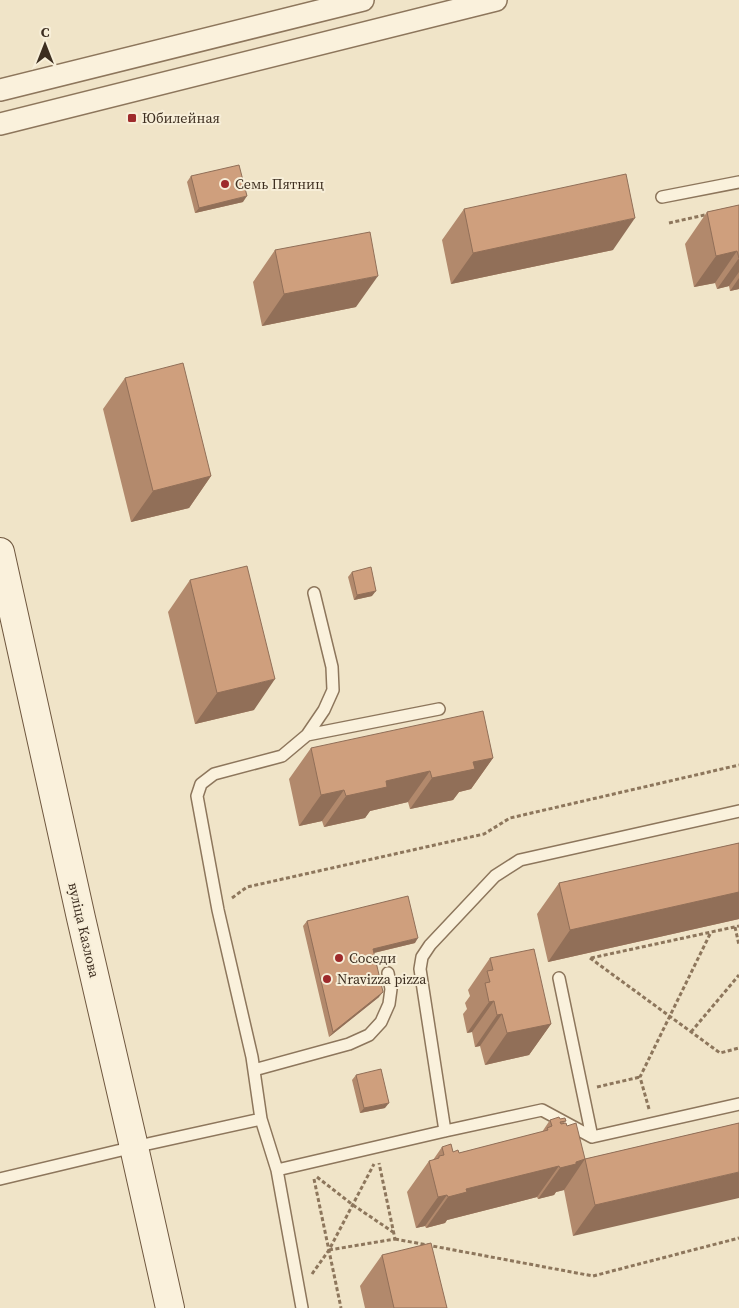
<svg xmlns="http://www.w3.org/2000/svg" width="739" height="1308" font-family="'Source Serif 4',serif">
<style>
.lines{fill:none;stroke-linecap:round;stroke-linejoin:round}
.service-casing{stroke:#8d765c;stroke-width:14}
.minor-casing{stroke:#8d765c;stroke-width:24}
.secondary-casing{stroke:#6f573f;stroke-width:30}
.path{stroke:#8d765c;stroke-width:3;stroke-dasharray:4 2.5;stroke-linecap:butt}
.service{stroke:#faf1dc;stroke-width:11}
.minor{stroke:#faf1dc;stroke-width:21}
.secondary{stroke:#faf1dc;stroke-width:28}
.wall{fill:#b2896c}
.shaded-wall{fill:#916f58}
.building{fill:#cf9f7d;stroke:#916f58}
.poi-dot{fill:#9e2a2b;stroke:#f7eed8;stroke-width:2}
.labels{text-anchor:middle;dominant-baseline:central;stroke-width:4;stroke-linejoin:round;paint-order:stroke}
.poi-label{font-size:14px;fill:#3d2e20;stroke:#f7eed8;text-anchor:start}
.street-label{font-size:14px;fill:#3d2e20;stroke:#f7eed8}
</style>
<rect width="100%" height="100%" fill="#f0e4c8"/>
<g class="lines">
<!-- service casing -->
<g class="service-casing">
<path id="service" d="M662 197 739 182
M307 735 439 709
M559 978 592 1137
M254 1070 349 1044 369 1035 381 1022 389 1004 391 989 388 973
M261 1119 252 1057 218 910 197 796 201 784 214 774 282 756 307 735 324 710 333 690 332 667 314 593
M445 1131 420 969 422 957 430 945 495 876 520 860 739 811
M277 1170 445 1131 542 1110 592 1137 739 1104
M0 1179 134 1147 261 1119 277 1170 302 1308"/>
</g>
<!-- minor casing -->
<g class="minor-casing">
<path id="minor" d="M0 90 363 0
M0 124 496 0"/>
</g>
<!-- secondary casing -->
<g class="secondary-casing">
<path id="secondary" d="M0 552 81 918 134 1147 170 1308"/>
</g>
<!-- path -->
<path class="path" d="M669 223 709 214
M232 898 247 887 484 834 510 818 739 765
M735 927 739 945
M590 958 720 1053 739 1048
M591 958 739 926
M691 1032 739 975
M597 1087 640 1077
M649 1109 640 1077 711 932
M317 1177 353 1205 393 1232
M314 1179 341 1308
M395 1239 593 1276 739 1238
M329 1250 395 1239 379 1163
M312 1274 329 1250 374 1164"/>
<!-- service -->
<use href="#service" class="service"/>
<!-- minor -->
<use href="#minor" class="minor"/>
<!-- secondary -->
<use href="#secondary" class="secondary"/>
</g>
<!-- wall -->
<path class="wall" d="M191 176 243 202 195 213 187 182Z
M739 205V289L730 291 729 286 717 289 715 283 694 287 685 244 707 212Z
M464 209 613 250 451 284 442 240Z
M275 250 356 307 262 326 253 282Z
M125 378 211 476 189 508 131 522 103 409Z
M352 572 372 596 354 600 348 577Z
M190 580 254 710 195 724 168 612Z
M311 748 493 758 471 789 459 792 453 800 410 809 408 802 370 811 365 818 324 827 322 821 299 826 289 779Z
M739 843V919L548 962 537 914 559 883Z
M307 921 415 943 374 953 379 997 329 1037 303 926Z
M490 958 551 1024 529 1055 485 1065 480 1046 475 1047 472 1032 467 1033 463 1014 467 1009 465 1003 470 996 468 990Z
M356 1075 385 1108 360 1113 352 1080Z
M560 1119 566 1121 563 1124 567 1126 585 1159 739 1123 573 1236 564 1190 556 1192 554 1195 538 1199 537 1197 447 1220 445 1223 426 1228 425 1226 416 1228 407 1192 429 1161 433 1160 442 1147 453 1152 459 1153 542 1132 550 1120Z
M382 1255 447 1308H365L360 1286Z"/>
<!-- shaded-wall -->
<path class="shaded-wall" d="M247 196 243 202 195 213 199 208Z
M635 218 613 250 451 284 473 253Z
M737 251 715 283 694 287 716 256Z
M739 258V272L729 286 717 289Z
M378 276 356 307 262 326 284 294Z
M739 278V289L730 291Z
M211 476 189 508 131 522 153 491Z
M376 591 372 596 354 600 357 595Z
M275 679 254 710 195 724 217 693Z
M493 758 471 789 459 792 453 800 410 809 432 778 473 762Z
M430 771 408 802 370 811 365 818 324 827 346 796 386 781Z
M344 790 322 821 299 826 321 795Z
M739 892V919L548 962 570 930Z
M418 938 415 943 369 954 373 949Z
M383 992 379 997 329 1037 333 1032Z
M494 1001 472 1032 467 1033 489 1002Z
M502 1014 480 1046 475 1047 497 1015Z
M551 1024 529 1055 485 1065 507 1033Z
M389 1103 385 1108 360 1113 364 1108Z
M585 1159 564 1190 556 1192 554 1195 538 1199 560 1168 576 1162Z
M559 1166 537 1197 447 1220 445 1223 426 1228 448 1197 466 1189Z
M739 1172V1198L573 1236 595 1205Z
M447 1195 425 1226 416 1228 438 1197Z"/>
<!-- building -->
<path class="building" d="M239 165 247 196 199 208 191 176Z
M626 174 635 218 473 253 464 209Z
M739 205V258L737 251 716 256 707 212Z
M370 232 378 276 284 294 275 250Z
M183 363 211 476 153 491 125 378Z
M247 566 275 679 217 693 190 580Z
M371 567 376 591 357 595 352 572Z
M483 711 493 758 473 762 475 769 432 778 430 771 386 781 387 787 346 796 344 790 321 795 311 748Z
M739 843V892L570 930 559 883Z
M408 896 418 938 373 949 383 992 333 1032 307 921Z
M534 949 551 1024 507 1033 502 1014 497 1015 494 1001 489 1002 485 983 490 982 487 971 493 970 490 958Z
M381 1069 389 1103 364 1108 356 1075Z
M559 1117 560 1119 565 1118 566 1121 560 1122 561 1124 566 1123 567 1126 576 1123 585 1159 576 1162V1164L560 1168 559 1166 466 1189 467 1192 448 1197 447 1195 438 1197 429 1161 439 1158V1156L444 1155 442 1147 451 1144 453 1152 458 1150 459 1153 548 1130 547 1128 552 1126 550 1120Z
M739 1123V1172L595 1205 585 1159Z
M431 1243 447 1308H394L382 1255Z"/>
<!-- markers -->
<g class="poi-dot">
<rect x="127" y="113" width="10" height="10" rx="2.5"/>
<circle cx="225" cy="184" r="5"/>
<circle cx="339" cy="958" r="5"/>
<circle cx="327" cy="979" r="5"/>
</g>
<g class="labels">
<!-- poi labels -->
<g class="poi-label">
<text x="142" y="118">Юбилейная</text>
<text x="235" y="184">Семь Пятниц</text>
<text x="349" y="958">Соседи</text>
<text x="337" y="979">Nravizza pizza</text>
</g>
<!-- street labels -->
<g class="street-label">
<text transform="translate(84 930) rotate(77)">вуліца Казлова</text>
</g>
</g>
<!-- north arrow -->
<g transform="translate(45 45)" stroke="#f7eed8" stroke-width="4" paint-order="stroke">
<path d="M0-4L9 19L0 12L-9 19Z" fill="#3d2e20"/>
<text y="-8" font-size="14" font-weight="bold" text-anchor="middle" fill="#3d2e20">С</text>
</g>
</svg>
